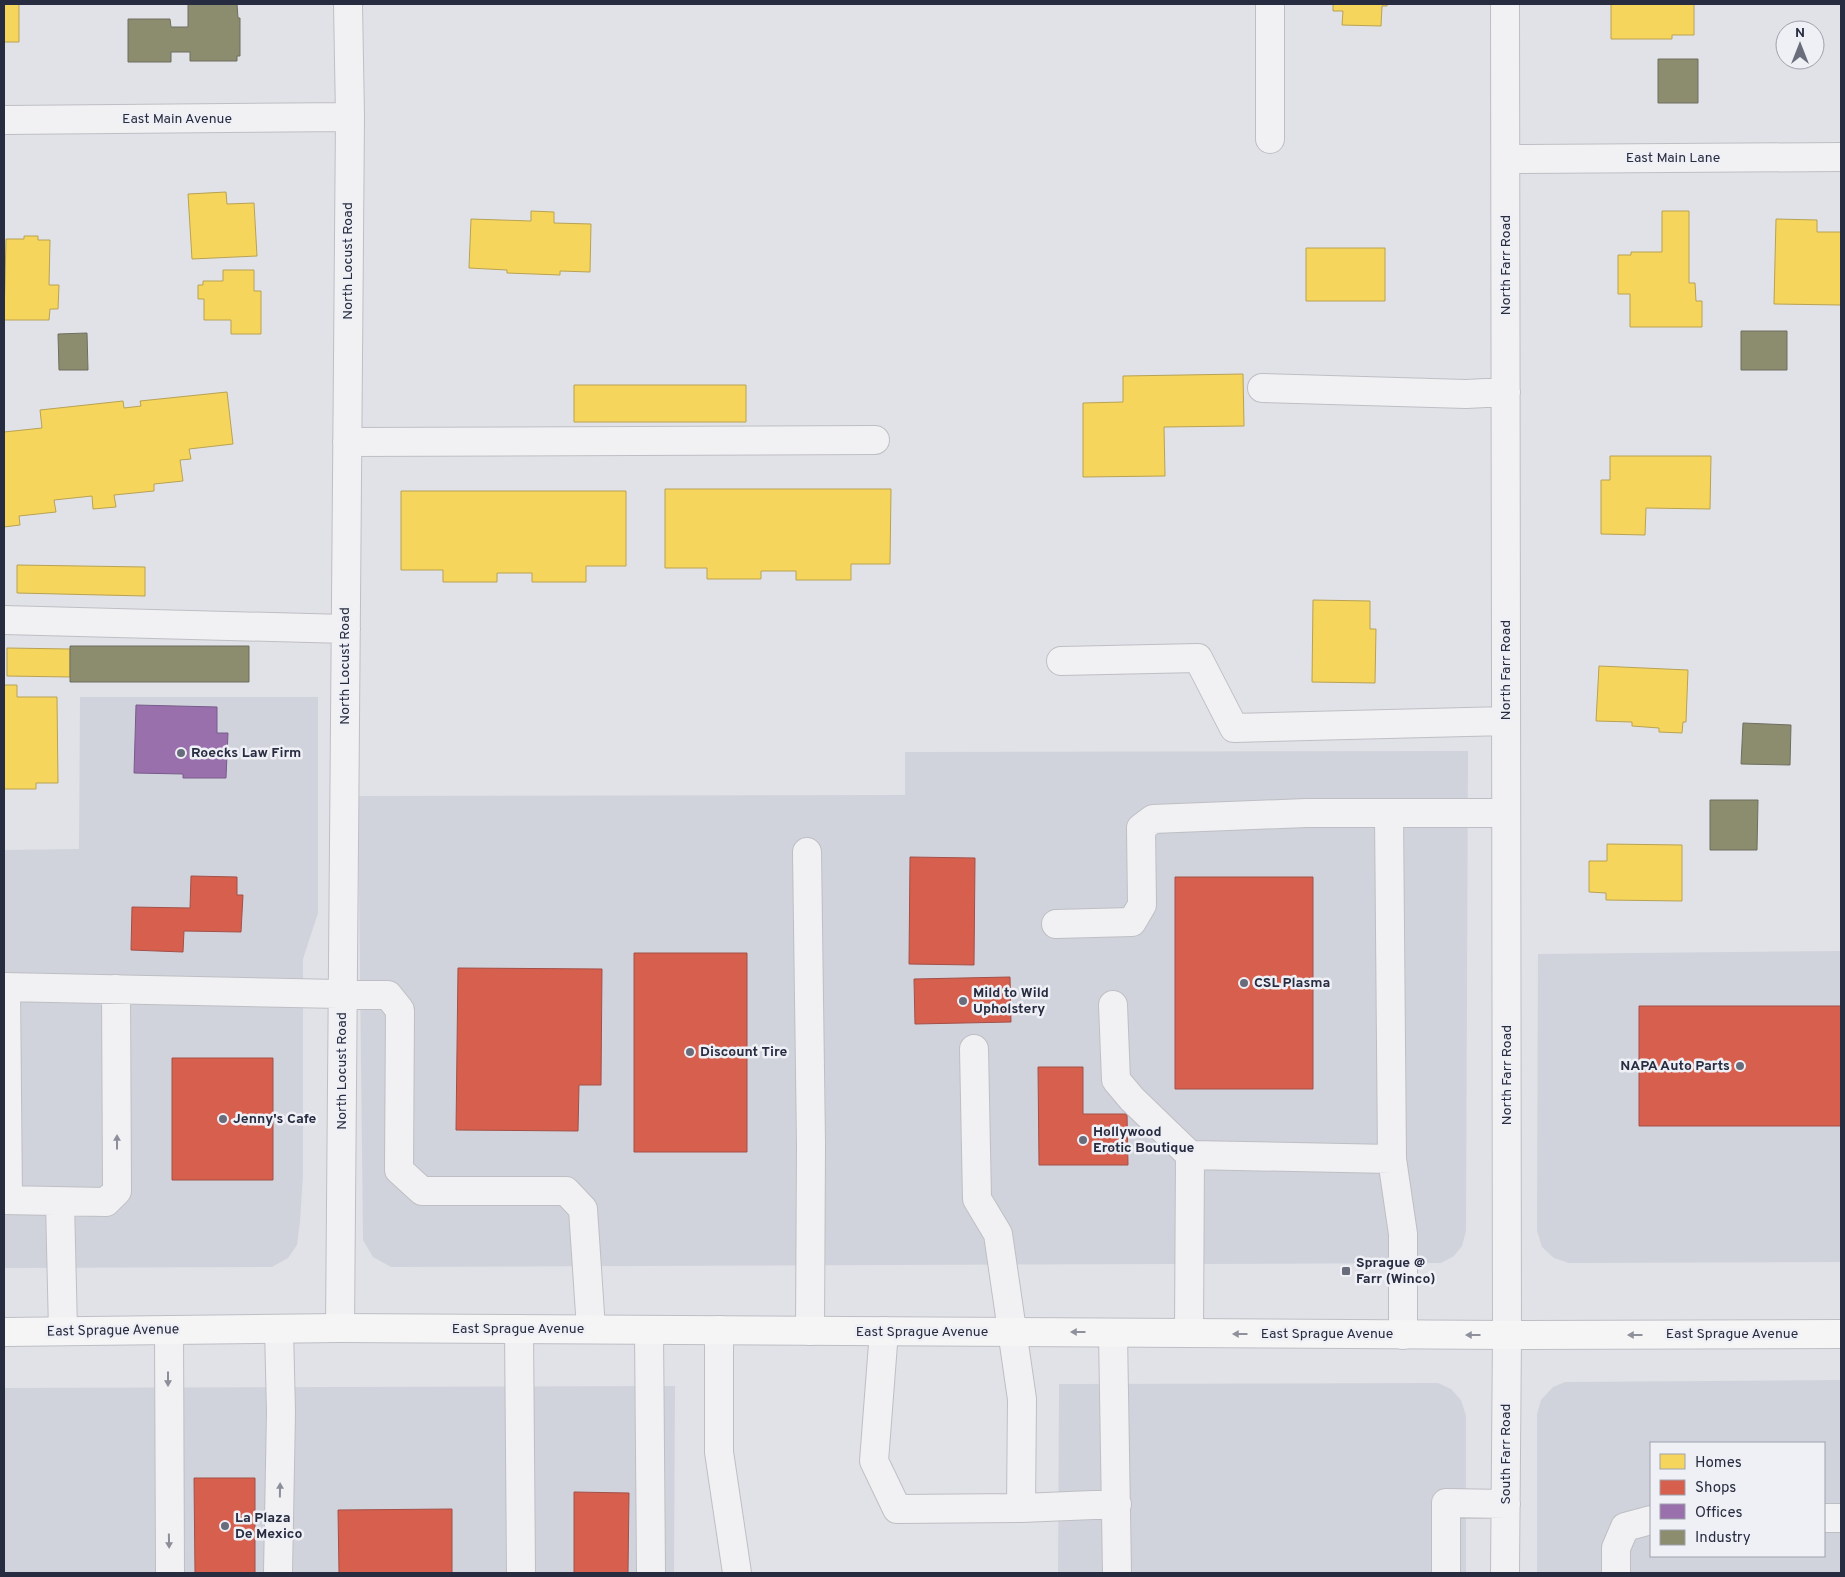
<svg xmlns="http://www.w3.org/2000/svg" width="1845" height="1577" font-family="Overpass,sans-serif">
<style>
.built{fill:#d1d3dc;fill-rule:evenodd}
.homes{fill:#f6d55c;stroke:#b8a254}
.shops{fill:#d6604d;stroke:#a25049}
.offices{fill:#9970ab;stroke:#775c8b}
.industry{fill:#8c8c6e;stroke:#6e6f60}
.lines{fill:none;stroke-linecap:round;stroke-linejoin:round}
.minor-casing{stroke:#bebfc4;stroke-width:30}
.major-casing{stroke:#bdbfc5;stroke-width:30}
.minor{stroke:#f1f1f3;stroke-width:28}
.major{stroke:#f5f5f6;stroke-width:28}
.oneway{fill:#8c8e9a}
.oneway2{fill:#8e909b}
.poi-dot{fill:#696c7a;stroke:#eff0f6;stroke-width:2}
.labels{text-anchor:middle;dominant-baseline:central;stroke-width:5;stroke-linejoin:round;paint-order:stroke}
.street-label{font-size:14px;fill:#282c40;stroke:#eff0f6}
.poi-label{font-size:14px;font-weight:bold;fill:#282c40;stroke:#eff0f6;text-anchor:start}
</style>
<rect width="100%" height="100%" fill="#e1e2e7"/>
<!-- built -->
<path class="built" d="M80 697H318V913L303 959V1175L300 1222 297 1245 288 1258 272 1267 4 1268V850L79 849Z
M1468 751 1466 1231 1462 1246 1454 1256 1441 1263 391 1267 373 1257 363 1240 358 796 905 795V752Z
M1841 951V1262L1569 1263 1554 1258 1542 1247 1537 1231 1538 954Z
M1841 1380V1573H1537V1414L1541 1400 1553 1387 1565 1382H1573ZM1651 1443H1824V1556H1651Z
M1438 1383 1451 1389 1461 1400 1466 1416V1573H1058L1059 1384Z
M675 1386 674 1573H4V1388Z"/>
<!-- homes -->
<path class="homes" d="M4 4H19V42H4Z
M1333 4H1387V6H1382L1381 26 1342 25 1343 11H1333Z
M1611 4H1694V35H1672V39H1611Z
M226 192 227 204 254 203 257 256 192 259 188 194Z
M531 211 554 212V223L591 224 590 272 560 271V275L507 273V270L469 268 471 219 531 221Z
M1662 211H1689V283H1695L1696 301H1702V327H1630V294H1618V255H1631V252H1662Z
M1776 219 1817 220V232H1841V305L1774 304Z
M24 236H38V240H50L49 285H59L58 309H50L49 320H4L6 239H24Z
M1306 248H1385V301H1306Z
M223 270H254V291H261V334H231V320H204V299H198V285H203V281H223Z
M1243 374 1244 426 1164 427 1165 476 1083 477V403L1123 402V376Z
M574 385H746V422H574Z
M227 392 233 444 189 449 191 459 180 460 183 481 154 484V491L114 495 116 507 93 509 92 496 54 500 56 512 19 516 20 525 4 527V432L42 428 40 410 123 401 124 408 141 406 140 401Z
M1610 456H1711L1710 509 1646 508 1645 535 1601 534V480H1610Z
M665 489H891L890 564H851V580H796V571H761V579H707V568H665Z
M401 491H626V566H586V582H532V573H497V582H443V570H401Z
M17 565 145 567V596L17 593Z
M1313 600 1370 601V629H1376L1375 683 1312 682Z
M7 648 70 649V677L7 676Z
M1599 666 1688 670 1686 722H1683L1682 733 1659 732V728L1632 726V722L1596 721Z
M4 685H17V697H57L58 783H36V789H4Z
M1607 844 1682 845V901L1606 900V893L1589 892V861H1607Z"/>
<!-- shops -->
<path class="shops" d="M910 857 975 858 974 965 909 964Z
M191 876 237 877V895H243L241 932 184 931 183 952 131 950 132 907 190 908Z
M1175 877H1313V1089H1175Z
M634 953H747V1152H634Z
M458 968 602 969 601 1085H579L578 1131 456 1130Z
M1010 977 1011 1022 915 1024 914 979Z
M1639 1006H1841V1126H1639Z
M172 1058H273V1180H172Z
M1038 1067H1083V1114H1127L1128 1165H1039Z
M194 1478H255V1573H195Z
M574 1492 629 1493 628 1573H574Z
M452 1509V1573H339L338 1510Z"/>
<!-- offices -->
<path class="offices" d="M136 705 217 707V733H228L226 778H183V774L134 773Z"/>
<!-- industry -->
<path class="industry" d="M188 4H237L238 18H240V56H237V61H190V52H171V62H128V19H170L171 27H188Z
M1658 59H1698V103H1658Z
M1741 331H1787V370H1741Z
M87 333 88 370H59L58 334Z
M70 646H249V682H70Z
M1743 723 1791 725 1790 765 1741 764Z
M1710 800H1758L1757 850H1710Z"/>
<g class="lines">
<!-- minor casing -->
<g class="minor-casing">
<path id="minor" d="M4 120 350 117
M1270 139V4
M1506 159 1841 157
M1262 388 1466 394 1506 392
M347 442 875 440
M4 620 346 629
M1061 661 1198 658 1234 728 1506 721
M807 852 811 1144 810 1331
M1056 924 1132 922 1142 905 1141 828 1153 819 1306 813H1506
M4 987 388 995 400 1010 399 1170 422 1191H566L583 1209 591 1329
M6 987 8 1200
M1113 1005 1116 1080 1132 1099 1190 1155
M974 1049 977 1199 998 1234 1022 1399 1021 1508
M1392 1159 1403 1234V1335
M4 1200 106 1202 117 1191 116 989
M60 1202 63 1331
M340 1328 350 117 348 4
M519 1329 521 1573
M169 1330 170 1573
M649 1330 651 1573
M719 1330V1452L737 1573
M884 1331 874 1461 897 1509 1021 1508 1117 1504
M1113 1333 1117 1573
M1189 1333 1190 1155 1392 1159 1389 813
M1824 1518H1841
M278 1573 281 1412 279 1329
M1446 1573V1503L1506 1504
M1505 1573 1507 1335 1505 4
M1616 1573V1548L1625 1527 1651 1520"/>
</g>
<!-- major casing -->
<g class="major-casing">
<path id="major" d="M4 1332 340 1328 1507 1335 1841 1334"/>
</g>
<!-- minor -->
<use href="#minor" class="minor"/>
<!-- major -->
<use href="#major" class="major"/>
</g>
<!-- one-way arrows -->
<defs><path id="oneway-solid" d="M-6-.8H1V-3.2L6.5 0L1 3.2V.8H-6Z" transform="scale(1.25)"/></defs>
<g class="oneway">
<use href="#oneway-solid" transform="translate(117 1142) rotate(-90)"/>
<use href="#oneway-solid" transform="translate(168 1379) rotate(90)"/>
<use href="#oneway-solid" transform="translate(280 1490) rotate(-89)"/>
<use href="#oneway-solid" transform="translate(169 1541) rotate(89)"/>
</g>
<g class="oneway2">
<use href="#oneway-solid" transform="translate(1078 1332) rotate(-180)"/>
<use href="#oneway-solid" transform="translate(1240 1334) rotate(-180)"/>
<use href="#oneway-solid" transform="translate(1473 1335) rotate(-180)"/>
<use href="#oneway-solid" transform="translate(1635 1335) rotate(180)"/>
</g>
<!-- markers -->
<g class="poi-dot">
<circle cx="181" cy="753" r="5"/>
<circle cx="1244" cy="983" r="5"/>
<circle cx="963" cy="1001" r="5"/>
<circle cx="690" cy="1052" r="5"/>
<circle cx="1740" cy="1066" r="5"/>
<circle cx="223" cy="1119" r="5"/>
<circle cx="1083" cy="1140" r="5"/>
<rect x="1341" y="1266" width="10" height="10" rx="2.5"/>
<circle cx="225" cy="1526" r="5"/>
</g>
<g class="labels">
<!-- street labels -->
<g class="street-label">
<text x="177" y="119">East Main Avenue</text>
<text x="1673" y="158">East Main Lane</text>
<text transform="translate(348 261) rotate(-90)">North Locust Road</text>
<text transform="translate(1506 265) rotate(-90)">North Farr Road</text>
<text transform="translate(345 666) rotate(-90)">North Locust Road</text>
<text transform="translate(1506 670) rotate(-90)">North Farr Road</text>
<text transform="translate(342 1071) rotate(-90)">North Locust Road</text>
<text transform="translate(1507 1075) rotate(-90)">North Farr Road</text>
<text x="518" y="1329">East Sprague Avenue</text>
<text transform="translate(113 1331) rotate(-1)">East Sprague Avenue</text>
<text x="922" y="1332">East Sprague Avenue</text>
<text x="1327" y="1334">East Sprague Avenue</text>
<text x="1732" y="1334">East Sprague Avenue</text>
<text transform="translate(1506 1454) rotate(-90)">South Farr Road</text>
</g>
<!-- poi labels -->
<g class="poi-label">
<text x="191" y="753">Roecks Law Firm</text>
<text x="1254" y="983">CSL Plasma</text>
<text x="973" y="993">Mild to Wild<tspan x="973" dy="16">Upholstery</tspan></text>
<text x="700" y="1052">Discount Tire</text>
<text x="1730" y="1066" text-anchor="end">NAPA Auto Parts</text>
<text x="233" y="1119">Jenny's Cafe</text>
<text x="1093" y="1132">Hollywood<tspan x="1093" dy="16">Erotic Boutique</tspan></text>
<text x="1356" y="1263">Sprague @<tspan x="1356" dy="16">Farr (Winco)</tspan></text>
<text x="235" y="1518">La Plaza<tspan x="235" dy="16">De Mexico</tspan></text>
</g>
</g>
<!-- border -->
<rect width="1845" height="1577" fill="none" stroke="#282c40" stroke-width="10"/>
<!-- legend -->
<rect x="1650" y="1442" width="175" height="115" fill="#eff0f6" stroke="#9fa2ad"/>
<rect x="1660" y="1454" width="25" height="15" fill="#f6d55c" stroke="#9fa2ad"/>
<text x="1695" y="1467" font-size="15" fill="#282c40">Homes</text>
<rect x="1660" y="1480" width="25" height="15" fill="#d6604d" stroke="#9fa2ad"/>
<text x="1695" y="1492" font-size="15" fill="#282c40">Shops</text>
<rect x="1660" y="1504" width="25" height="15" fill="#9970ab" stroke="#9fa2ad"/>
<text x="1695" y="1517" font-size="15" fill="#282c40">Offices</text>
<rect x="1660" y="1530" width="25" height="15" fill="#8c8c6e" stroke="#9fa2ad"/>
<text x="1695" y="1542" font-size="15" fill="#282c40">Industry</text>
<!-- north arrow -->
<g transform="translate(1800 45)"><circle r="24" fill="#eff0f6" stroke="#9fa2ad"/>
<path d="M0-4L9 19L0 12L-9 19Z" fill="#696c7a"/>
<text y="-8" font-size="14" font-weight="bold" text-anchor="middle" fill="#282c40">N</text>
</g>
</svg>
